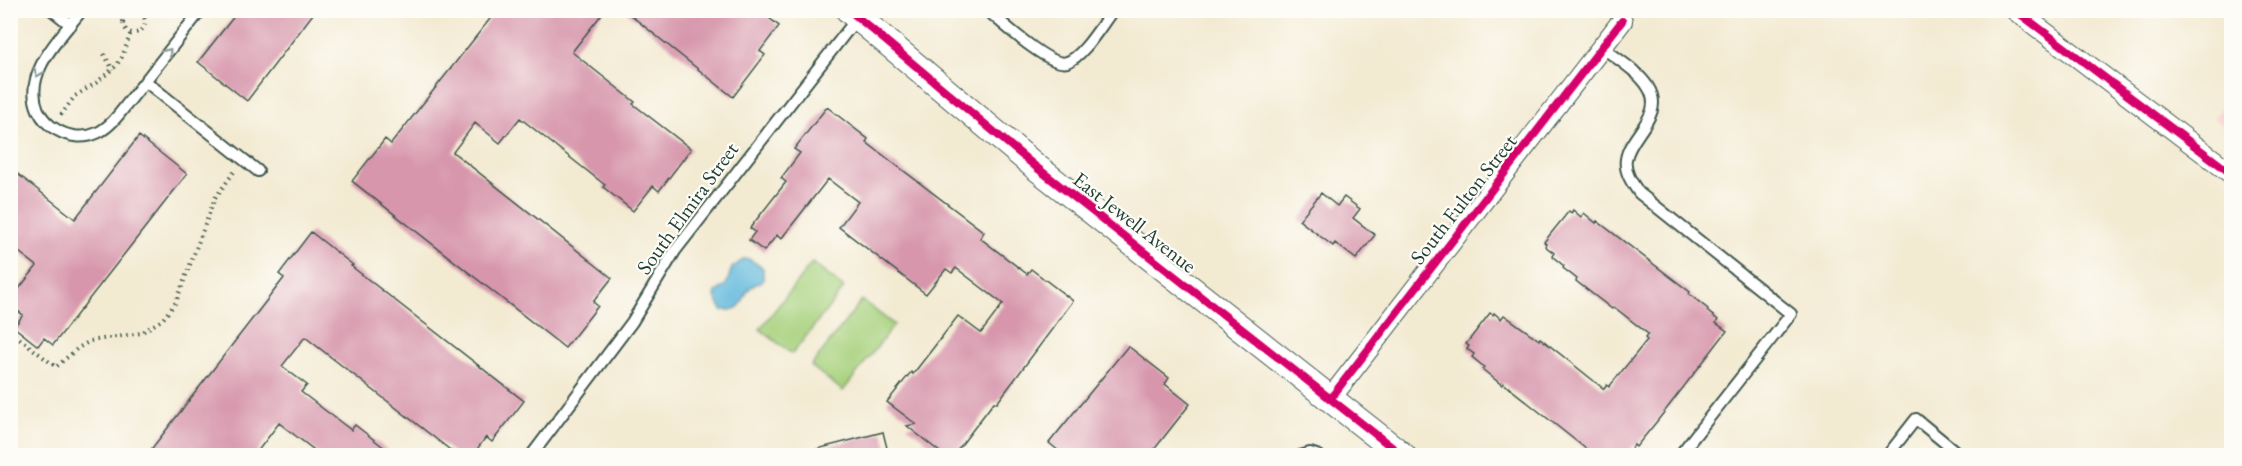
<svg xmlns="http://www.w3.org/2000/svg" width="2242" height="466" font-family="'EB Garamond',serif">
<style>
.built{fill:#f7cfd0}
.green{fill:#a8d27e;stroke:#648859;stroke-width:1.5}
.water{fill:#5eb7db;stroke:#3e7a88;stroke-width:1.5}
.building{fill:#d796ac}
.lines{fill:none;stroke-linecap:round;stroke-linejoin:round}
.service-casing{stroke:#3f574c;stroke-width:14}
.minor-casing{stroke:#3f574c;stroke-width:22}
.tertiary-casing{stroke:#3f574c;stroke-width:28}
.path{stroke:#3f574c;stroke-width:4;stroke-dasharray:1.5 4.5;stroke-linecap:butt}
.service{stroke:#fff;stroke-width:10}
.minor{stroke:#fff;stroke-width:20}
.tertiary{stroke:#fff;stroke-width:26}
.cycleway-casing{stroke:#fdfcf7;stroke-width:11}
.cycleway{stroke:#d6006c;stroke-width:8}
.oneway{stroke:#8f9e9a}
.labels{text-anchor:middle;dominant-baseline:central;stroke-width:4.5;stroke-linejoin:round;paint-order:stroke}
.street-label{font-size:21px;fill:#1f3d34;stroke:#fdfcf7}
</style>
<rect width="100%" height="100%" fill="#fdfcf7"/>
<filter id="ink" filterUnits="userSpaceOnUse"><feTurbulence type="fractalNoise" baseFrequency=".0167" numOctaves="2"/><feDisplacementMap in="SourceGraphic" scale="12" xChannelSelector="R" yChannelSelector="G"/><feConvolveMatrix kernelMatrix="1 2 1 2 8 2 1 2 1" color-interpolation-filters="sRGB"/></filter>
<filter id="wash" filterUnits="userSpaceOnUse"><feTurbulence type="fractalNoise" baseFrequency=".008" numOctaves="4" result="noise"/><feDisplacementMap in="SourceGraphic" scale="24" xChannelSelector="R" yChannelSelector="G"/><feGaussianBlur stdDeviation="1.35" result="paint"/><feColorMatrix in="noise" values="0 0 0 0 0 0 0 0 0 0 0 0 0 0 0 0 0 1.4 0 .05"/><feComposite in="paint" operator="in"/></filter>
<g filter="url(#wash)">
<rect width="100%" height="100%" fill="#f3ead2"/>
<!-- built -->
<path class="built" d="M2231 96V132L2214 118Z"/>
<!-- green -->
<path class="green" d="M812 263 844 288 792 354 760 329Z
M862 300 894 325 843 391 811 366Z"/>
<!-- water -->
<path class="water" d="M744 259H749L763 268V280C759 284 754 284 750 288 741 297 746 312 722 310L715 297 716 292 726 285 732 268Z"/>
<g id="blocks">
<!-- building -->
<path class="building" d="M239 10H316L247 101 198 62Z
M497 10H605L572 52 635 102 633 104 691 149 659 191 653 186 633 211 603 187 605 185 520 118 500 143 475 123 453 152 612 278 593 302 598 306 565 348 352 181 385 139 391 144Z
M624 10H759L779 26 760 51 765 55 733 97Z
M827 107 868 139 866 142 984 232 980 238 1027 274 1031 269 1073 301 997 403 994 402 953 456H945L907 426 916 424 887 402 911 372 913 374 958 316 981 333 1003 304 956 268 952 273 946 269 926 294 839 227 858 202 828 179 781 239 777 235 764 251 749 240 755 232 750 228 786 182 781 178 800 153 794 149Z
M139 136 187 174 53 345 44 338 38 346 14 327 23 315 10 305V300L37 266 10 245V168L75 219Z
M1321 193 1337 206 1344 197 1360 209 1353 218 1375 235 1356 259 1335 243 1333 246 1299 220Z
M1573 210 1581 217 1584 213 1596 223 1597 221 1690 292 1689 294 1708 309 1707 311 1718 320 1716 323 1727 331 1658 420 1636 447 1634 445 1626 456H1595L1503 383 1502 385 1482 369 1484 367 1472 357 1474 354 1467 349 1469 346 1466 344 1490 313 1493 315 1494 313 1501 319 1504 315 1539 340 1540 338 1604 389 1607 385 1609 387 1647 340 1645 338 1648 334 1614 307 1612 309 1576 281 1577 279 1563 268 1564 266 1552 256 1554 253 1545 246 1546 244 1544 242 1569 211 1571 213Z
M311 232 353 265 351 266 524 401 492 442 486 437 472 456H458L305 337 282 366 307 385 301 392 351 430 355 425 395 456H322L279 423 254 456H146L284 278 279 274Z
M1128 346 1169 378 1165 384 1190 404 1149 456H1065L1049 443Z
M883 432 889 456H818L817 449Z"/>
</g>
</g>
<g filter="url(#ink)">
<use href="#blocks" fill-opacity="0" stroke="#3f574c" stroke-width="1.5"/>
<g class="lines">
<!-- service casing -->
<g class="service-casing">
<path id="service" d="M52 10 71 25
M82 10C61 37 22 73 38 110 42 118 49 126 57 130 69 137 84 139 97 133 113 126 124 107 135 94 157 66 179 38 201 10
M987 10C1001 22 1051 68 1067 62 1083 57 1102 24 1113 10
M1602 47C1617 59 1638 71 1648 87 1666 115 1630 134 1626 159 1624 172 1632 183 1639 193L1791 314 1679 456
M145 81 258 171
M531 456 632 322 675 251 858 17
M1300 456 1310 453 1319 456
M1887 456 1916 419 1961 456"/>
</g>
<!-- minor casing -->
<g class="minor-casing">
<path id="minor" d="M2015 10 2232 174
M1330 399 1622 21"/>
</g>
<!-- tertiary casing -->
<g class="tertiary-casing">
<path id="tertiary" d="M849 10 1036 167 1403 456"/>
</g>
<!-- path -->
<path class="path" d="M123 22a11 11 0 1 1 22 0a11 11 0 1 1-22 0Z
M104 54 113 70
M61 115 75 96 96 83 116 66 122 57 131 32
M10 331 56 367 78 348 90 341 141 333 163 319 176 302 215 198 234 172
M10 346 18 337"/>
<!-- service -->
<use href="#service" class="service"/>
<!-- minor -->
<use href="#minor" class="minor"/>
<!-- tertiary -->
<use href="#tertiary" class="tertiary"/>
<!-- cycleway casing -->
<g class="cycleway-casing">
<path id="cycleway" d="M849 10 1036 167 1403 456
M2015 10 2232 174
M1330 399 1622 21"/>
</g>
<!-- cycleway -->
<use href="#cycleway" class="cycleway"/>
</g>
<!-- one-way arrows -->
<defs><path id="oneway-chevron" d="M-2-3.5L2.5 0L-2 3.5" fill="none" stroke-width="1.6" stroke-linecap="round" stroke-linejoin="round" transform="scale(1.5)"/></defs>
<g class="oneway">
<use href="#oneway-chevron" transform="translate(168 52) rotate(-52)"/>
<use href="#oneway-chevron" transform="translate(38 73) rotate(113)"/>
</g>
</g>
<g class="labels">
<!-- street labels -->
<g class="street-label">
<text transform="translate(1463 199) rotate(-52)">South Fulton Street</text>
<text transform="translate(687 208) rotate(-54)">South Elmira Street</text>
<text transform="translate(1135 222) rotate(38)">East Jewell Avenue</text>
</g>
</g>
<!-- margin -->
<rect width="2242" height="466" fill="none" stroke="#fdfcf7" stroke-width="36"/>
</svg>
